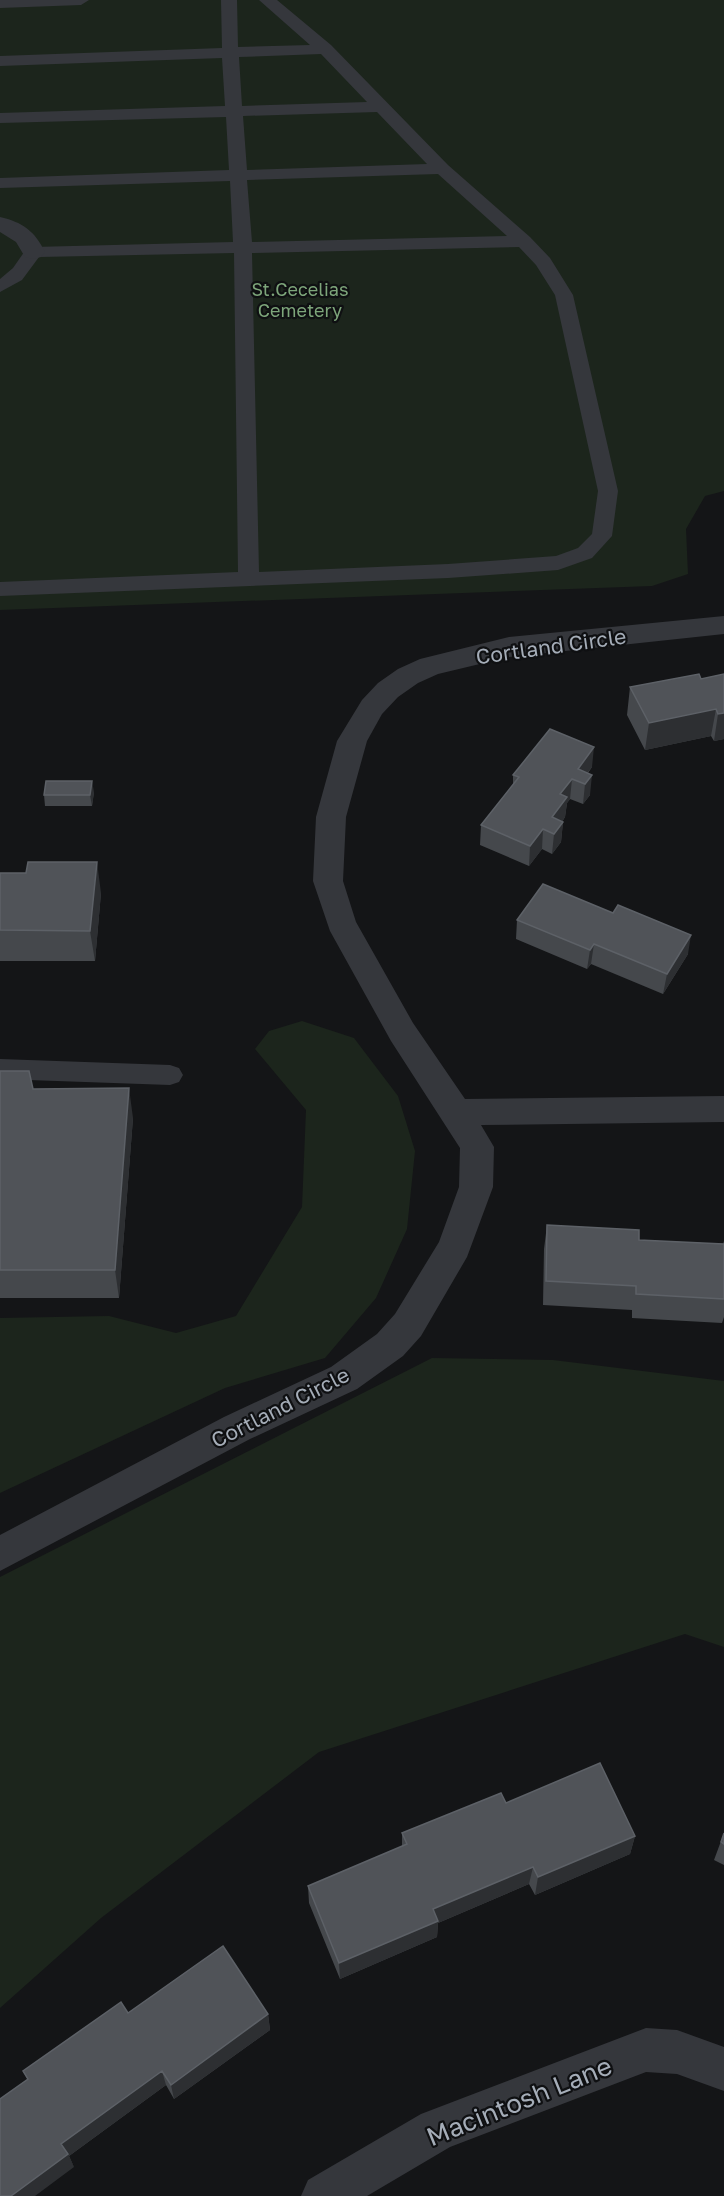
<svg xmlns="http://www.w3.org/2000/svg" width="724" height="2196" font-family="'Golos Text',sans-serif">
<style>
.green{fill:#1c251c}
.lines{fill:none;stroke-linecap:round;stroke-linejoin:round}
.service{fill:#35373c;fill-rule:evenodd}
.minor{fill:#35373c;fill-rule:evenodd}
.wall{fill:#45484c}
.shaded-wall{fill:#2d2f32}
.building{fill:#505358;stroke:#5d6167;stroke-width:1.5}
.labels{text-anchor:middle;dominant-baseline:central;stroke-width:4.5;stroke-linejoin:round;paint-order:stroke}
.far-park-label{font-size:18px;fill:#7da57a;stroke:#0f1012}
.street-label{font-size:21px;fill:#a5adb8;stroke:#0f1012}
.near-street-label{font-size:26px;fill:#a5adb8;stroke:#0f1012}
</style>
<rect width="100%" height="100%" fill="#141517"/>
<!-- green -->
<path class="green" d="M0 0H724V491L705 496 686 529 688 574 652 586 0 610Z
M302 1021 354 1038 398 1096 415 1151 407 1229 376 1298 325 1358 225 1388 0 1493V1318L109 1316 176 1333 236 1316 302 1207 306 1110 255 1049 269 1031Z
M432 1358 553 1360 724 1381V1647L685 1634 319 1752 101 1918 0 2008V1577Z"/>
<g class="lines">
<!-- service -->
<path class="service" d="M0 0H89L81 5 0 8Z
M221 0H237L238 47 310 45 259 0H277L331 45 448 165 530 237 550 258 573 295 618 491 612 536 592 558 558 570 448 578 0 596V582L238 572 234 253 39 257 22 280 0 292V279L13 268 27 248 33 247 233 242 230 181 0 188V178L229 170 226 117 0 123V113L225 106 222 58 0 66V56L222 48ZM321 54 367 102 242 106 239 57ZM377 112 427 164 247 170 243 116ZM438 174 507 236 252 242 247 180ZM519 247 536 265 555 295 598 491 592 534 578 548 556 556 448 564 259 572 252 253Z
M0 1059 170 1065 179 1068 183 1075 179 1082 170 1085 0 1079Z"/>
<!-- minor -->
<path class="minor" d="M0 217C22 222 35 231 45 252L41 257 33 259 25 257 16 242 0 232Z
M724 616V634L509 657 438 674 418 683 398 697 382 714 367 741 346 817 343 881 356 922 413 1023 465 1099 724 1096V1122L481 1125 494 1147 493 1187 467 1257 421 1336 403 1356 357 1389 250 1439 0 1571V1535L224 1417 331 1367 377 1334 395 1314 439 1242 459 1187 460 1148 391 1041 330 931 313 881 316 817 337 741 362 700 378 683 398 669 420 659 509 637Z
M646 2028 677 2030 724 2047V2091L677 2074 646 2072 450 2147 367 2196H301L308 2180 421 2114Z"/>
</g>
<!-- wall -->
<path class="wall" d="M724 674V739L714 741 711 736 645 750 627 715 630 687 701 679Z
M592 767 588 773 590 795 583 804 570 799 567 803 565 817 562 822H563L561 842 552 854 542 849 529 866 480 845 481 825 513 785V775Z
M94 792 92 806H45L44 795Z
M0 873 101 893 95 961H0Z
M613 913 688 954 663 994 591 964 587 969 516 939 517 920Z
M0 1071 33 1089 133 1118 119 1298H0Z
M547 1225 639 1240 723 1244 724 1241V1317L722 1323 632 1318V1310L543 1305 544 1249Z
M506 1803 635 1836 630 1854 535 1895 529 1884 438 1923 437 1937 340 1979 309 1903 308 1886 402 1847V1833Z
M724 1833V1865L714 1860Z
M128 2013 268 2014 270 2030 174 2099 166 2085 69 2156 74 2167 23 2071Z"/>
<!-- shaded-wall -->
<path class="shaded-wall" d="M716 709 711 736 645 750 649 723Z
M724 713V739L714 741 718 714Z
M594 747 592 767 580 782 578 769Z
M592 775 590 795 583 804 585 784Z
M572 779 570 799 567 803 565 817 554 833 552 817 560 794Z
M92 781 94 792 92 806 90 795Z
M563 822 561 842 552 854 554 834Z
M543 829 542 849 529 866 530 846Z
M97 862 101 893 95 961 90 931Z
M691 935 688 954 663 994 667 974Z
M594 944 591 964 587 969 590 950Z
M129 1088 133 1118 119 1298 115 1270Z
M635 1836 630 1854 535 1895 538 1877Z
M533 1867 529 1884 438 1923 437 1937 340 1979 339 1963 433 1909Z
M268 2014 270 2030 174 2099 171 2085Z
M162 2071 166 2085 69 2156 74 2167 35 2196H11L61 2144Z"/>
<!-- building -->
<path class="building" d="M699 674 701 679 724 674V713L718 714 716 709 649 723 630 687Z
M550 729 594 747 578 769 592 775 585 784 572 779 560 794 567 797 552 817 563 822 554 834 543 829 530 846 481 825 519 777 513 775Z
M46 781H92L90 795H44Z
M28 862H97L90 931 0 930V873H26Z
M543 884 613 913 618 905 691 935 667 974 594 944 590 950 517 920Z
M0 1071H29L33 1089 129 1088 115 1270H0Z
M547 1225 639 1230V1240L724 1244V1299L636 1294V1286L546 1281Z
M600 1763 635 1836 538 1877 533 1867 433 1909 438 1921 339 1963 308 1886 407 1844 402 1833 501 1793 506 1803Z
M724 1833V1844L721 1842Z
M223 1946 268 2014 171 2085 162 2071 61 2144 68 2154 11 2196H0V2099L28 2079 23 2071 121 2002 128 2013Z"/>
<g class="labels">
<!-- far-park labels -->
<g class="far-park-label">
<text x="300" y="289">St.Cecelias<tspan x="300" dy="21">Cemetery</tspan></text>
</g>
<!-- street labels -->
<g class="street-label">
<text transform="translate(551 646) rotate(-8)">Cortland Circle</text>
<text transform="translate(280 1407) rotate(-27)">Cortland Circle</text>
</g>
<!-- near-street labels -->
<g class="near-street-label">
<text transform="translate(519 2101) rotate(-22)">Macintosh Lane</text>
</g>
</g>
</svg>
